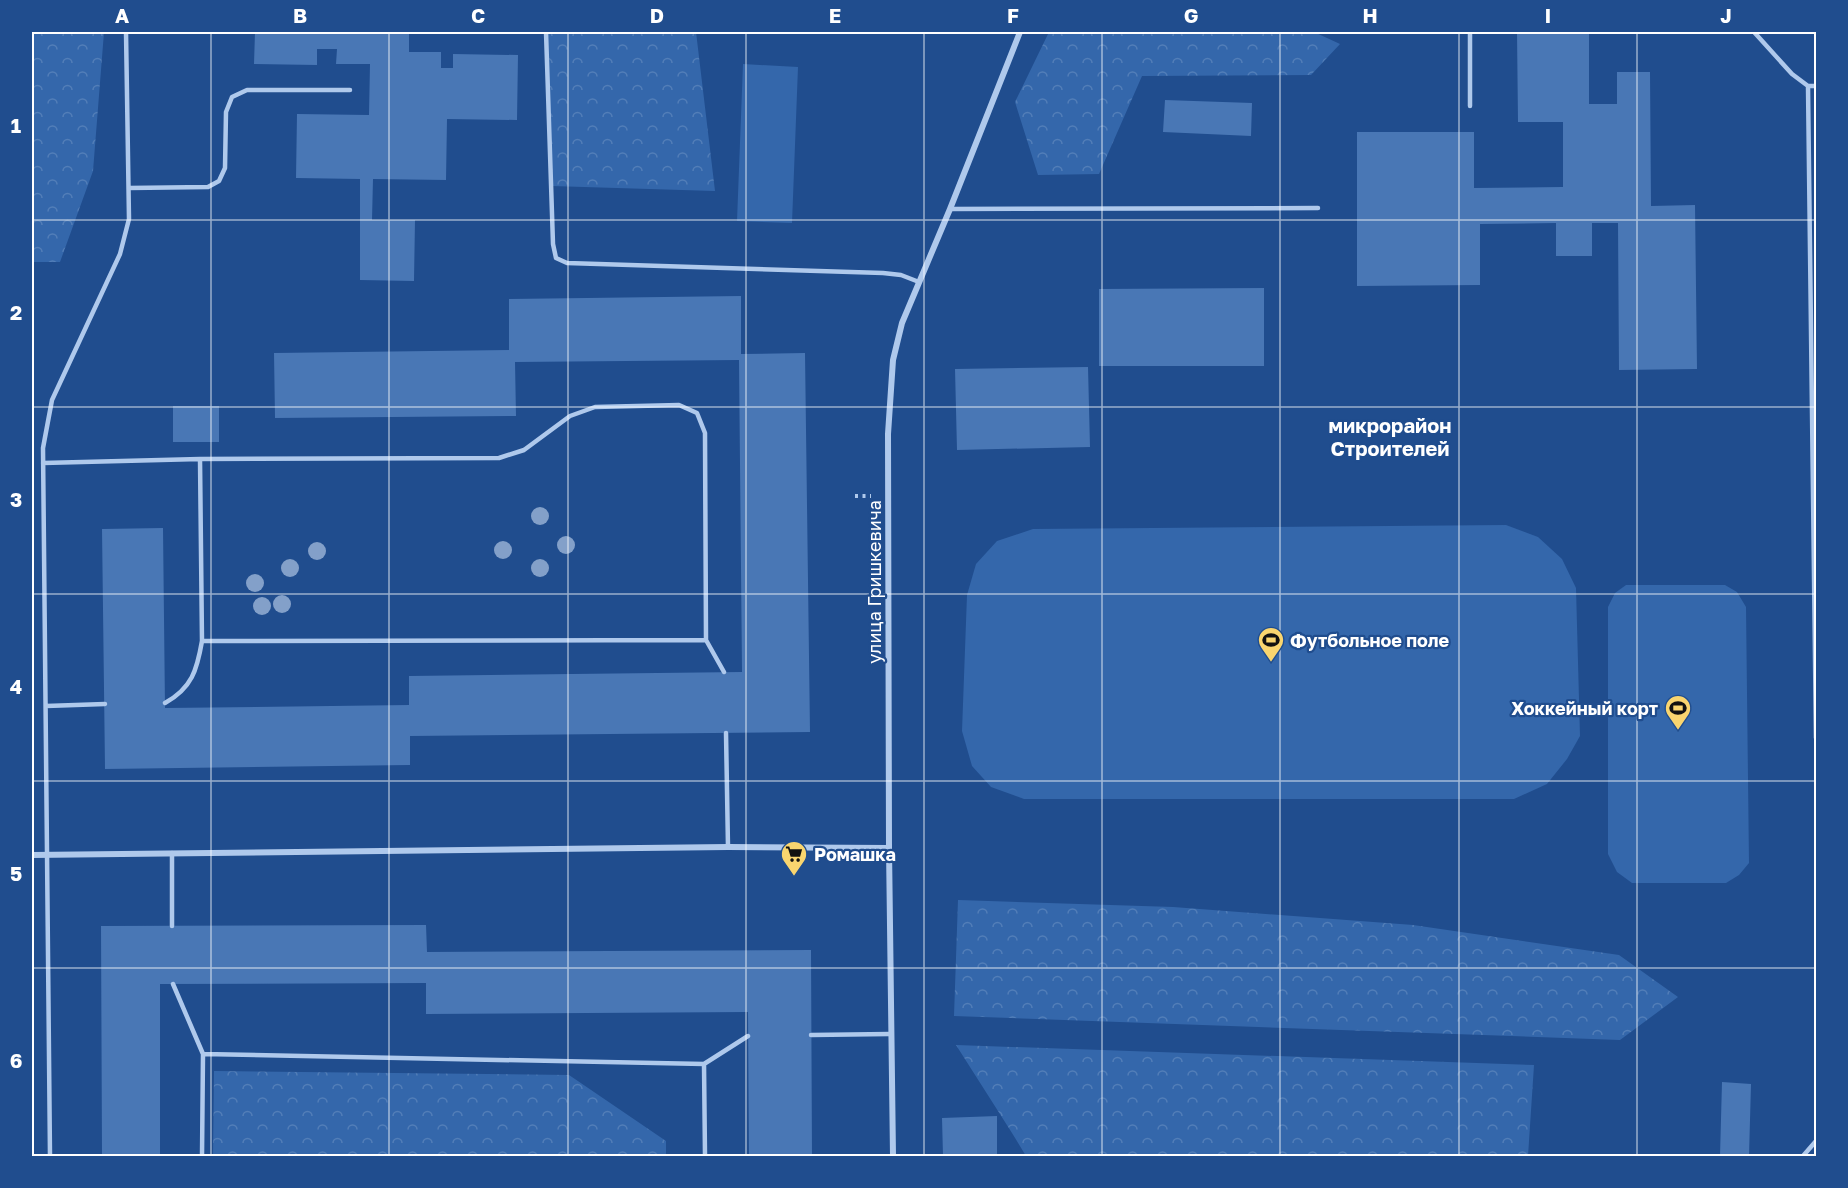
<svg xmlns="http://www.w3.org/2000/svg" width="1848" height="1188" font-family="'Golos Text',sans-serif">
<style>
.forest{fill:url(#forest-crowns)}
.pitch{fill:#3467ab}
.building{fill:#4977b5}
.lines{fill:none;stroke-linecap:round;stroke-linejoin:round}
.path{stroke:#afc9ec;stroke-width:4;stroke-dasharray:3 4.5;stroke-linecap:butt}
.service{stroke:#afc9ec;stroke-width:4.5}
.minor{stroke:#afc9ec;stroke-width:6}
.tree{fill:#83a0c9}
.grid{fill:none;stroke:#fff;stroke-width:1.5;stroke-opacity:0.55}
.labels{text-anchor:middle;dominant-baseline:central;stroke-width:4.5;stroke-linejoin:round;paint-order:stroke}
.street-label{font-size:18px;fill:#fff;stroke:#204d8e}
.poi-label{font-size:18px;font-weight:bold;fill:#fff;stroke:#204d8e;text-anchor:start}
.neighbourhood-label{font-size:20px;font-weight:bold;fill:#fff;stroke:#204d8e}
.neatline{fill:none;stroke:#fff;stroke-width:2}
.grid-label{font-size:20px;text-anchor:middle;font-weight:bold;fill:#fff}
</style>
<defs>
<pattern id="forest-crowns" width="20" height="18" patternUnits="userSpaceOnUse" patternTransform="scale(1.5)"><rect width="20" height="18" fill="#3467ab"/><path d="M2 6a3 3 0 1 1 6 0M12 15a3 3 0 1 1 6 0" fill="none" stroke="#527eb8"/></pattern>
</defs>
<rect width="100%" height="100%" fill="#204d8e"/>
<!-- forest -->
<path class="forest" d="M32 32H104L93 171 60 262H32Z
M545 32H696L715 191 552 186Z
M1049 32H1314L1340 44 1311 75 1142 76 1099 174 1038 175 1015 102Z
M958 900 1173 907 1413 925 1619 955 1678 997 1620 1040 954 1016Z
M956 1045 1534 1065 1528 1156H1026L1012 1133Z
M214 1071 569 1075 666 1141V1156H213Z"/>
<!-- pitch -->
<path class="pitch" d="M743 64 798 67 792 223 737 221Z
M1506 525 1538 537 1562 559 1576 588 1580 736 1567 759 1547 784 1514 799H1024L991 787 972 766 962 731 967 595 976 564 997 541 1033 529Z
M1626 585H1725L1737 592 1746 607 1749 863 1739 875 1726 883H1632L1617 872 1608 854V607L1615 593Z"/>
<!-- building -->
<path class="building" d="M255 32H409V52H441V68H453V54L518 55 517 120 447 119 446 180 373 179 372 220H415L414 281 360 280V179L296 178 297 114 369 115 370 64H336L337 49H317V65L254 64Z
M1517 32H1589V104H1617V72H1650L1651 206 1695 205 1697 369 1619 370 1618 223H1592V256H1556V223L1480 224V285L1357 286V132H1474V188L1563 187V122H1518Z
M1165 100 1252 103 1251 136 1163 132Z
M1264 288V366H1099V289Z
M741 296V354L805 353 810 732 410 736V765L105 769 102 529 163 528 165 708 409 705V676L742 672 739 360 515 362 516 416 275 418 274 353 509 350V299Z
M1088 367 1090 447 957 450 955 369Z
M173 406H219V442H173Z
M426 925 427 952 811 950 812 1156H749L748 1012 426 1014V983L160 984V1156H102L101 926Z
M1722 1082 1751 1084 1749 1156H1720Z
M997 1116V1156H943L942 1118Z"/>
<g class="lines">
<!-- path -->
<path class="path" d="M855 496H871"/>
<!-- service -->
<path class="service" d="M546 32 553 244 556 258 567 263 883 273 901 275 919 282
M1754 32 1792 74 1808 86H1816
M1808 86 1816 738
M1470 106V32
M129 188 208 187 219 181 225 168 226 112 232 97 247 90H350
M950 209 1318 208
M43 463 200 459 202 641 706 640 705 433 697 413 679 405 595 407 570 416 524 450 499 458 200 459
M706 640 724 672
M165 703C192 688 197 670 202 641
M46 706 105 704
M726 733 728 847
M172 926V853
M173 984 203 1054
M811 1035 890 1034
M704 1064 748 1036
M50 1156 43 448 52 400 120 254 129 219 126 32
M202 1156 203 1054 704 1064 705 1156
M1803 1156 1816 1141"/>
<!-- minor -->
<path class="minor" d="M32 855 728 847 889 848
M893 1156 889 848 888 434 893 360 902 323 950 209 1020 32"/>
</g>
<!-- trees -->
<g class="tree">
<circle cx="540" cy="516" r="9"/>
<circle cx="566" cy="545" r="9"/>
<circle cx="503" cy="550" r="9"/>
<circle cx="317" cy="551" r="9"/>
<circle cx="290" cy="568" r="9"/>
<circle cx="540" cy="568" r="9"/>
<circle cx="255" cy="583" r="9"/>
<circle cx="282" cy="604" r="9"/>
<circle cx="262" cy="606" r="9"/>
</g>
<!-- grid -->
<path class="grid" d="M211 32V1156M389 32V1156M568 32V1156M746 32V1156M924 32V1156M1102 32V1156M1280 32V1156M1459 32V1156M1637 32V1156M32 220H1816M32 407H1816M32 594H1816M32 781H1816M32 968H1816"/>
<!-- icons -->
<defs>
<g id="stadium-pin" transform="scale(1.35)"><path d="M0 17L-7.5 6A9.5 9.5 0 1 1 7.5 6Z" fill="#f9d56f" stroke="#204d8e"/><path d="M0-5a6.5 5 0 1 0 0 10a6.5 5 0 1 0 0-10ZM-3.5-1.8h7v3.6h-7Z" fill="#111"/></g>
<g id="supermarket-pin" transform="scale(1.35)"><path d="M0 17L-7.5 6A9.5 9.5 0 1 1 7.5 6Z" fill="#f9d56f" stroke="#204d8e"/><path d="M-6-5.5h2.5l.6 2H6L4.5 2H-2.5L-4.4-4H-6ZM-1.5 3.2a1.3 1.3 0 1 0 .1 0ZM3 3.2a1.3 1.3 0 1 0 .1 0Z" fill="#111"/></g>
</defs>
<g fill-rule="evenodd">
<use href="#stadium-pin" x="1271" y="640"/>
<use href="#stadium-pin" x="1678" y="708"/>
<use href="#supermarket-pin" x="794" y="854"/>
</g>
<g class="labels">
<!-- street labels -->
<g class="street-label">
<text transform="translate(874 582) rotate(-90)">улица Гришкевича</text>
</g>
<!-- poi labels -->
<g class="poi-label">
<text x="1290" y="640">Футбольное поле</text>
<text x="1658" y="708" text-anchor="end">Хоккейный корт</text>
<text x="814" y="854">Ромашка</text>
</g>
<!-- neighbourhood labels -->
<g class="neighbourhood-label">
<text x="1390" y="425">микрорайон<tspan x="1390" dy="23">Строителей</tspan></text>
</g>
</g>
<!-- border -->
<rect width="1848" height="1188" fill="none" stroke="#204d8e" stroke-width="66"/>
<rect x="33" y="33" width="1782" height="1122" class="neatline"/>
<g class="grid-label">
<text x="122" y="23">A</text>
<text x="300" y="23">B</text>
<text x="478" y="23">C</text>
<text x="657" y="23">D</text>
<text x="835" y="23">E</text>
<text x="1013" y="23">F</text>
<text x="1191" y="23">G</text>
<text x="1370" y="23">H</text>
<text x="1548" y="23">I</text>
<text x="1726" y="23">J</text>
<text x="16" y="133">1</text>
<text x="16" y="320">2</text>
<text x="16" y="507">3</text>
<text x="16" y="694">4</text>
<text x="16" y="881">5</text>
<text x="16" y="1068">6</text>
</g>
</svg>
